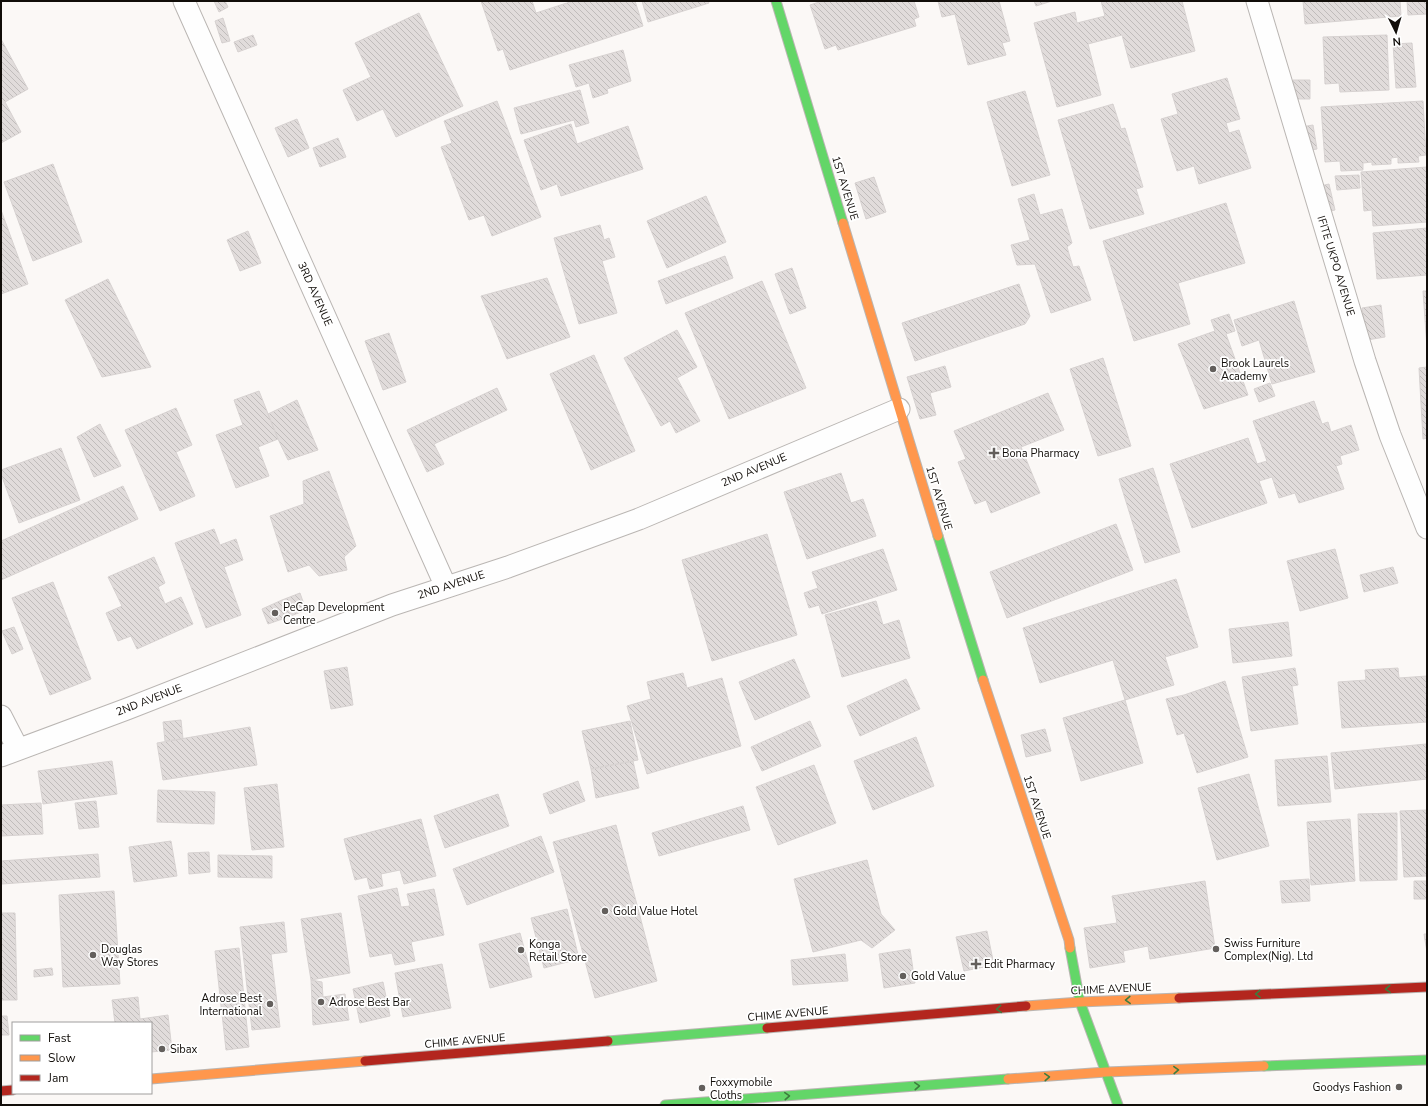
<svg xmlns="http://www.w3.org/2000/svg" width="1428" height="1106" font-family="'Nunito Sans',sans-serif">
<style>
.building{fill:url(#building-back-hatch);stroke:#d7d2d1}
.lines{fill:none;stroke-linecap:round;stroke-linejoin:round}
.street-casing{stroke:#bab6b3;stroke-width:23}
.fast-casing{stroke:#bab6b3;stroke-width:11}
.slow-casing{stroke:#bab6b3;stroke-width:11}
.jam-casing{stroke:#bab6b3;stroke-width:11}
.street{stroke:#fefefe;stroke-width:21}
.fast{stroke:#63d668;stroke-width:9}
.slow{stroke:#ff974d;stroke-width:9}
.jam{stroke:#b3261e;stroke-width:9}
.oneway{stroke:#3e7c3d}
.poi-dot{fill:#635f5c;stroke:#fff;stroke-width:1.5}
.labels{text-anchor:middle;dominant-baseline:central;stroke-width:3.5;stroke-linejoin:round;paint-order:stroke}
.street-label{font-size:11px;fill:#110d09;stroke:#fff}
.poi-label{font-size:11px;fill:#110d09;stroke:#fff;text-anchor:start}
</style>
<defs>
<pattern id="building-back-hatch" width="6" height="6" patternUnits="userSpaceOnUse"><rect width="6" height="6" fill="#e1dcdb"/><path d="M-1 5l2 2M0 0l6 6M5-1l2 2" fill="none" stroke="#c0bcbb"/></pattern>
</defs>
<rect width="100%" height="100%" fill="#fbf8f6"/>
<!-- building -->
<path class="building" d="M214 1H225L228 7 219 12Z
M481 1H532L536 13 573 1H635L643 26 510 70 503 49 498 51Z
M642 1H708L709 3 648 22Z
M822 1H914L919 17 914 19 916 26 838 50 836 45 825 49 810 5Z
M938 1H999L1010 41 1002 43 1006 55 968 65 955 14 942 17Z
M1034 1H1052L1036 6Z
M1101 1H1182L1195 51 1131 68 1122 35 1088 44 1101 95 1057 107 1034 23 1075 12 1077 23 1105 16Z
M1303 1H1400L1401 16 1305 24Z
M1407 1H1427V14L1408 15Z
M419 13 463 106 396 137 383 109 357 121 343 90 371 77 355 43Z
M223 18 230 41 222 43 215 21Z
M253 35 257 45 238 52 234 42Z
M1387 35 1389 90 1340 92 1339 83 1325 84 1323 37Z
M1 39 28 89 5 102 21 132 1 143Z
M1412 43 1416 87 1396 88 1393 44Z
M623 50 631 81 607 89 608 93 593 98 589 83 576 87 569 65Z
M1227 78 1240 119 1226 123 1229 133 1239 130 1251 168 1199 184 1194 166 1177 171 1161 119 1178 114 1172 94Z
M1293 80H1310V99H1293Z
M580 90 589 123 576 127 574 120 521 134 514 108Z
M1025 91 1050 175 1012 186 987 102Z
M497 101 541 217 492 236 484 215 469 220 441 147 452 143 444 121Z
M1423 101 1426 155 1418 156 1419 162 1398 163V157L1391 158V164L1372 165V162L1363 163V170L1341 171 1340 161 1325 162 1321 107Z
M1113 104 1121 129 1125 128 1143 187 1136 189 1144 214 1090 229 1058 120Z
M297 119 309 148 288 157 275 128Z
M571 124 577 144 628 126 643 169 561 196 557 184 541 190 524 140Z
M1313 125 1317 149 1305 151 1301 127Z
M338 138 346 157 320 167 313 148Z
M53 164 82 242 33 261 4 182Z
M1427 167V222L1373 226 1372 210 1364 211 1361 172Z
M1359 175 1360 188 1337 190 1335 176Z
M874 177 886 212 866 219 855 183Z
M1329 184 1335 210 1322 213 1316 187Z
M1034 194 1040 215 1062 209 1072 243 1067 247 1073 267 1079 266 1091 300 1051 313 1035 264 1017 265 1011 245 1030 240 1018 199Z
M706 196 726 242 667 268 647 221Z
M1226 203 1245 263 1178 283 1190 324 1134 341 1103 241Z
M1 210 28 284 1 294Z
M600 225 604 240 609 238 615 257 602 261 617 313 579 324 554 238Z
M1427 228V275L1377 279 1373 233Z
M248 231 261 263 240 271 227 240Z
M725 256 733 278 666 304 658 281Z
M792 268 806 308 790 314 775 274Z
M547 278 570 337 507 359 481 296Z
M108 279 151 367 102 377 65 300Z
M762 281 806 388 729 419 685 313Z
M1019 284 1030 316 1025 324 915 361 902 323Z
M1423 291H1427V348Z
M1294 301 1315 372 1272 384 1259 340 1242 346 1234 320Z
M1381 305 1385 337 1367 340 1362 308Z
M1229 314 1235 331 1226 334 1248 395 1204 409 1178 344 1215 331 1211 320Z
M677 330 697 367 677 378 700 421 676 433 670 421 661 426 624 358Z
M389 333 406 382 383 390 365 341Z
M594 355 635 451 591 470 550 374Z
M1103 358 1131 446 1098 456 1070 369Z
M945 366 951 387 930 393 936 415 920 419 907 377Z
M1427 367V438L1423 439 1419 368Z
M1270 383 1275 396 1259 402 1254 389Z
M497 388 507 410 434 444 444 464 427 472 407 430Z
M259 391 278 439 258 447 269 476 236 488 216 435 243 425 234 400Z
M1048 393 1064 430 1021 447 1040 493 991 513 986 500 975 504 958 462 966 459 954 431Z
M297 400 318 450 288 460 278 439 268 414Z
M1314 401 1322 424 1328 422 1331 432 1351 425 1359 450 1340 456 1342 464 1336 466 1344 489 1299 503 1295 493 1279 498 1272 477 1259 481 1267 503 1192 528 1170 464 1248 438 1257 464 1267 461 1253 421Z
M176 408 192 445 176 452 195 496 160 511 125 430Z
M100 424 121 466 94 477 77 437Z
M61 448 80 500 19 523 1 474V470Z
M1153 468 1180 552 1145 563 1119 479Z
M329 471 356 546 344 557 347 570 319 576 309 565 288 572 270 516 304 504 303 481Z
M841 473 851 503 863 499 876 536 807 559 784 492Z
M123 486 138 519 1 580V541Z
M1116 524 1133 570 1007 618 990 572Z
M214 529 220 545 236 539 243 560 224 567 241 615 206 628 175 543Z
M767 534 797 635 712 661 682 560Z
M883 549 897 590 822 614 819 605 809 608 804 593 818 588 812 572Z
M1335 549 1348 598 1300 611 1287 561Z
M154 557 165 583 158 587 165 604 181 597 193 624 137 649 131 636 118 641 106 613 122 606 108 577Z
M1393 567 1398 583 1364 592 1360 575Z
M1176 579 1198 647 1165 657 1174 685 1125 700 1113 660 1040 683 1023 628Z
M53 582 91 679 50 695 12 598Z
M300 593 306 610 288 617 282 600Z
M282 600 288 617 268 624 262 609Z
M876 601 883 625 899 620 910 658 842 677 825 615Z
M1288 622 1292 656 1233 663 1229 629Z
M14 627 23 649 12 654 2 631Z
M794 659 810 697 755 720 739 682Z
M347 667 353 705 331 709 324 671Z
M1295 668 1298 685 1292 686 1298 724 1251 731 1242 677Z
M1398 668 1399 678 1427 676V722L1342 728 1338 682 1366 680 1365 670Z
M683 673 687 688 722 678 741 746 647 774 627 706 651 699 647 682Z
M906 679 920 709 860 736 847 706Z
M1225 681 1248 757 1197 773 1184 733 1177 735 1166 699 1184 695Z
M1125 700 1143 763 1081 781 1063 718Z
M181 720 183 739 165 741 163 722Z
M630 721 638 760 591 769 582 731Z
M810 721 821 746 762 771 751 747Z
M250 727 257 765 163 780 157 743Z
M1045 729 1051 751 1026 757 1021 735Z
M916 737 934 786 873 810 854 761Z
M1426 744 1427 779 1335 789 1331 753Z
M1327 756 1331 802 1278 806 1275 760Z
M112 761 117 794 43 804 38 771Z
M633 761 639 788 596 798 591 769Z
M814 765 836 823 778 845 756 787Z
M1249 774 1269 846 1217 860 1198 788Z
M578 781 585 801 550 814 543 794Z
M277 784 284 847 252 850 244 788Z
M158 790 215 792 214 824 157 822Z
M498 794 509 826 445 848 434 816Z
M96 801 99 827 79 829 75 803Z
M41 803 43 834 1 836V805Z
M743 806 750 830 659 856 652 833Z
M1427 810V876L1404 877 1400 811Z
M1397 813V880L1360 881 1358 814Z
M421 819 436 876 404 884 400 870 381 874 383 886 370 889 367 877 355 880 344 839Z
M1350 819 1355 881 1311 885 1307 822Z
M616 825 657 981 595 998 553 842Z
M541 836 554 872 467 905 453 869Z
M171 841 177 876 134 882 129 847Z
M209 852 210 872 189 874 188 853Z
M98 854 100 877 2 884 1 861Z
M218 855 272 856V878L218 877Z
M867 860 881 914 895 930 872 948 861 940 813 952 794 879Z
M1309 879 1310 901 1282 903 1280 881Z
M1205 881 1215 948 1150 959 1148 946 1123 951 1125 962 1090 968 1084 928 1117 923 1112 896Z
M1414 881H1427V899H1414Z
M397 888 401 907 410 906 407 894 434 889 444 935 411 942 415 961 395 965 392 953 370 957 358 896Z
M114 891 120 984 63 987 59 895Z
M567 909 579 959 544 968 531 918Z
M1 913H15L17 1000H1Z
M341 913 350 973 311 980 301 919Z
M284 922 287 952 271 954 280 1027 252 1030 240 927Z
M987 931 994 965 964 971 956 937Z
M520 933 532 977 490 988 479 944Z
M1424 934H1427V952Z
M239 948 249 1047 226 1050 215 951Z
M910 949 915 983 884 988 879 954Z
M845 954 848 981 793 985 791 960Z
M442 964 451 1008 403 1017 395 973Z
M52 968 53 975 34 977V970Z
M311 980 322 982 323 997 345 994 349 1020 313 1025Z
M383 982 390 1016 360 1023 353 989Z
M138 997 140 1019 168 1015 172 1050 151 1052V1023H115L112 1000Z
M1 1016H7L9 1035H1Z"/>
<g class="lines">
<!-- street casing -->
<g class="street-casing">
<path id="street" d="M184 1 446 587
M1257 1 1365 361 1390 435 1427 528
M1 716 18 749
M1 756 127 709 392 605 508 567 639 519 899 409"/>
</g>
<!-- fast casing -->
<g class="fast-casing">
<path id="fast" d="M776 1 843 223
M938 536 983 680
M1070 948 1080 1002 1118 1105
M608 1041 767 1028
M1264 1066 1427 1060
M665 1105 1008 1079"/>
</g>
<!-- slow casing -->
<g class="slow-casing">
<path id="slow" d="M843 223 938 536
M983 680 1069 940 1070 948
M1026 1006 1080 1002 1179 998
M151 1079 365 1061
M1008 1079 1106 1072 1264 1066"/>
</g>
<!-- jam casing -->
<g class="jam-casing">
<path id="jam" d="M1179 998 1427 987
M767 1028 1026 1006
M365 1061 608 1041
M1 1091 13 1090"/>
</g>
<!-- street -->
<use href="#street" class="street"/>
<!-- fast -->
<use href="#fast" class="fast"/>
<!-- slow -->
<use href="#slow" class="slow"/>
<!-- jam -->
<use href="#jam" class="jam"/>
</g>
<!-- one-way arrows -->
<defs><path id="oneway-chevron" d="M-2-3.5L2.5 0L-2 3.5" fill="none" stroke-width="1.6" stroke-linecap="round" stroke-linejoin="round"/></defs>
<g class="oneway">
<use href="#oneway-chevron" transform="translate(1388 989) rotate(178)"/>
<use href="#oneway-chevron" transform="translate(1258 994) rotate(178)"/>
<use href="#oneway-chevron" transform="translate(1128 1000) rotate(178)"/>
<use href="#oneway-chevron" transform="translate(999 1009) rotate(175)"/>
<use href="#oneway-chevron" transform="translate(1176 1070) rotate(-2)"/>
<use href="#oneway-chevron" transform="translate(1047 1077) rotate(-4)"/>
<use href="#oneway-chevron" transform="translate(917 1086) rotate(-4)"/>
<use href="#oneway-chevron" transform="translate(787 1096) rotate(-4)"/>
</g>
<!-- markers -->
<g class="poi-dot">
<circle cx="1213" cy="369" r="4"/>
<path d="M992 447h4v4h4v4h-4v4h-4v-4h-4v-4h4z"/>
<circle cx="275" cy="613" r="4"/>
<circle cx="605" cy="911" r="4"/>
<circle cx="1216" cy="949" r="4"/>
<circle cx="521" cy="950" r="4"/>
<circle cx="93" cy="955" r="4"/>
<path d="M974 958h4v4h4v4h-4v4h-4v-4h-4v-4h4z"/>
<circle cx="903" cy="976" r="4"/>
<circle cx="321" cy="1002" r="4"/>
<circle cx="270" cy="1004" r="4"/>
<circle cx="162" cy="1049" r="4"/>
<circle cx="1399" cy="1087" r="4"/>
<circle cx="702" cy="1088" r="4"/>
</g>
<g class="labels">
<!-- street labels -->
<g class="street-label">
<text transform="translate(845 188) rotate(73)">1ST AVENUE</text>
<text transform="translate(1336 266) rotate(73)">IFITE UKPO AVENUE</text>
<text transform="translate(315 294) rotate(66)">3RD AVENUE</text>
<text transform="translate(754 470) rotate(-23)">2ND AVENUE</text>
<text transform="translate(939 498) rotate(73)">1ST AVENUE</text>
<text transform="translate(451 585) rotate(-18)">2ND AVENUE</text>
<text transform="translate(149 700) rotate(-21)">2ND AVENUE</text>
<text transform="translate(1037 807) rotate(72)">1ST AVENUE</text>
<text transform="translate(1111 989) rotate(-3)">CHIME AVENUE</text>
<text transform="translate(788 1014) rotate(-5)">CHIME AVENUE</text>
<text transform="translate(465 1041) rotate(-5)">CHIME AVENUE</text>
</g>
<!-- poi labels -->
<g class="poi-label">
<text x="1221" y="363">Brook Laurels<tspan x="1221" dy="13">Academy</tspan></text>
<text x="1002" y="453">Bona Pharmacy</text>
<text x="283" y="607">PeCap Development<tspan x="283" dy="13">Centre</tspan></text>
<text x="613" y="911">Gold Value Hotel</text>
<text x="1224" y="943">Swiss Furniture<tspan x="1224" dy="13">Complex(Nig). Ltd</tspan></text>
<text x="529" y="944">Konga<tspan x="529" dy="13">Retail Store</tspan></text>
<text x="101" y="949">Douglas<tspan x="101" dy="13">Way Stores</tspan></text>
<text x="984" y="964">Edit Pharmacy</text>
<text x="911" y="976">Gold Value</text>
<text x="262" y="998" text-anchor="end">Adrose Best<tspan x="262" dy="13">International</tspan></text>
<text x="329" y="1002">Adrose Best Bar</text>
<text x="170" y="1049">Sibax</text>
<text x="710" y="1082">Foxxymobile<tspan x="710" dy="13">Cloths</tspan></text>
<text x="1391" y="1087" text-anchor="end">Goodys Fashion</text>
</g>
</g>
<!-- border -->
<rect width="1428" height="1106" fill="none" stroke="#110d09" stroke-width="4"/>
<!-- legend -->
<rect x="12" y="1022" width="140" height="72" fill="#ffffff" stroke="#a09e9d"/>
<rect x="20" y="1035" width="20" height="6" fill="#63d668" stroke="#a09e9d"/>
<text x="48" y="1042" font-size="12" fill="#110d09">Fast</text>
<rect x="20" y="1055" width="20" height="6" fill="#ff974d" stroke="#a09e9d"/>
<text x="48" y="1062" font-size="12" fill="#110d09">Slow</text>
<rect x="20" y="1075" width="20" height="6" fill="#b3261e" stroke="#a09e9d"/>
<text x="48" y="1082" font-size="12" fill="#110d09">Jam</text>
<!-- north arrow -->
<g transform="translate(1396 32) rotate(175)" stroke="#ffffff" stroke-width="3" paint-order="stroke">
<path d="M0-3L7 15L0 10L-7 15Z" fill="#110d09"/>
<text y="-6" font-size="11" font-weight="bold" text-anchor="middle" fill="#110d09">N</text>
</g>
</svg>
